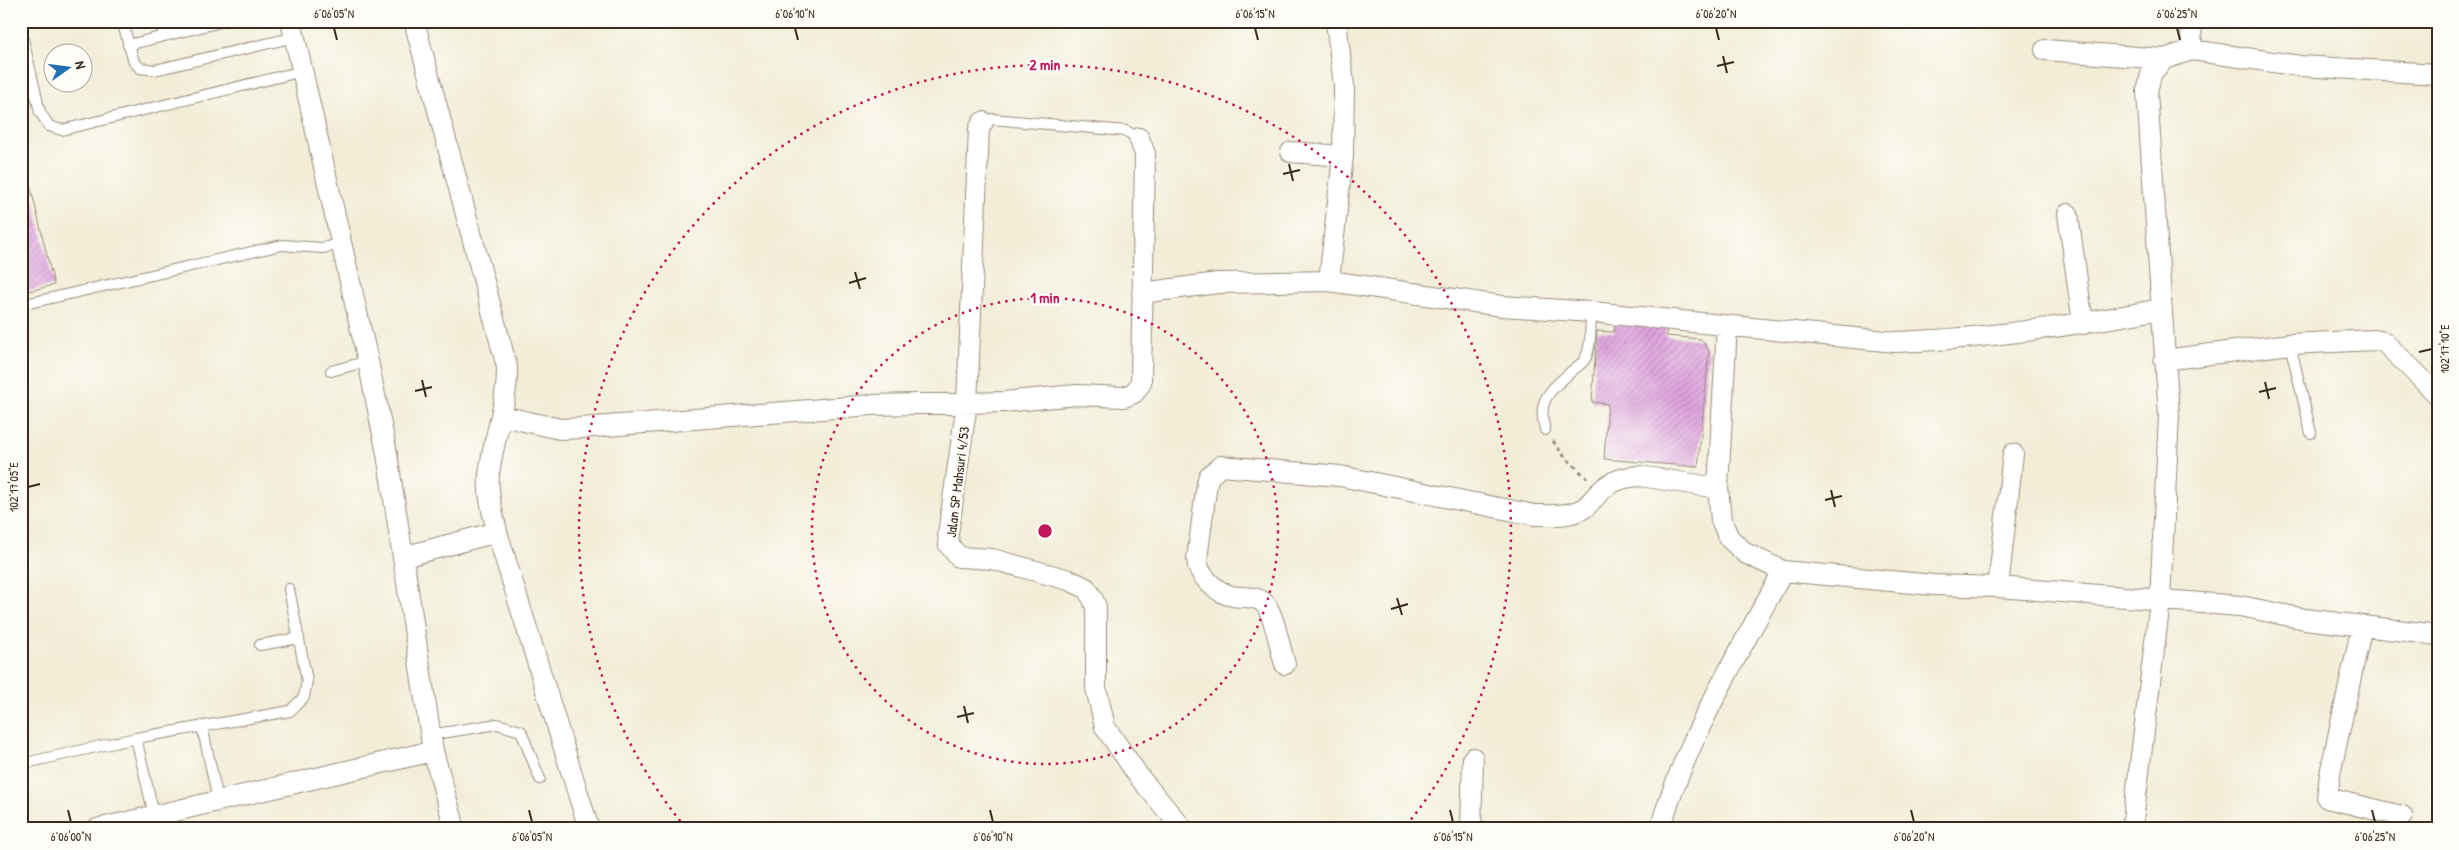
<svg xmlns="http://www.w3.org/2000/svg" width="2459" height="850" font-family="'Patrick Hand',sans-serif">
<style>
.building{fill:url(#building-hatch)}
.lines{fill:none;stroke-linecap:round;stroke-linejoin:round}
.service-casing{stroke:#968c7a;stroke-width:12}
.minor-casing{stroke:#968c7a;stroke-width:22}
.path{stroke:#968c7a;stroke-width:3;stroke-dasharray:4 4;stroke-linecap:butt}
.service{stroke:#fff;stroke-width:10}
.minor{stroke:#fff;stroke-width:20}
.ticks{fill:none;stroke:#3b2a1e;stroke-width:2}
.ring{fill:none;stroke:#c2185b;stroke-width:2.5;stroke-dasharray:2.5 5}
.labels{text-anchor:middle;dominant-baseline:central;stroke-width:5;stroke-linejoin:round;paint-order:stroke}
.street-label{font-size:14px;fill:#3b2a1e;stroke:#fdfcf7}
.centre{fill:#c2185b;stroke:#fdfcf7;stroke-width:2.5}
.ring-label{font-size:15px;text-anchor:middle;font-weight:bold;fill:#c2185b;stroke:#fdfcf7;stroke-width:5;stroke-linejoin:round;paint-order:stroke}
.neatline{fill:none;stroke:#3b2a1e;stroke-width:2}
.ticks-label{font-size:12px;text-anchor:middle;fill:#3b2a1e}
</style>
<defs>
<pattern id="building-hatch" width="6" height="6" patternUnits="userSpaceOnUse" patternTransform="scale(1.25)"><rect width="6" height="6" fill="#dea0de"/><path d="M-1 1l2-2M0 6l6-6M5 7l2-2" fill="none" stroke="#b583b3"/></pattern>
</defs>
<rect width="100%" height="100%" fill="#fdfcf7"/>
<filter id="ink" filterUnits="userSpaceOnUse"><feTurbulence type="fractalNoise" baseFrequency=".02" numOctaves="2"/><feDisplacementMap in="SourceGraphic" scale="10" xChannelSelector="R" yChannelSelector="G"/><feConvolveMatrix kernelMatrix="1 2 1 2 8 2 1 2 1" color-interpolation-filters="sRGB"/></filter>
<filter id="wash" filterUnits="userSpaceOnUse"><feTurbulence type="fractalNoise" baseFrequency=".0096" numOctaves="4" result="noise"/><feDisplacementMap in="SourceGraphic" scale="20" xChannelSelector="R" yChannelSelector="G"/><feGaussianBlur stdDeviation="1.12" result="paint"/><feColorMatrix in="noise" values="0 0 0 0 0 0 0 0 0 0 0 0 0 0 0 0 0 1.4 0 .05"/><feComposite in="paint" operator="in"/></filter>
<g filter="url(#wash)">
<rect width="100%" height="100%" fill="#f2edd7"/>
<g id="blocks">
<!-- building -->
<path class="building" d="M21 146 54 285 21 293Z
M1615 322 1667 327 1666 336 1701 339 1709 351 1698 467 1604 459 1608 404 1592 402 1597 331 1614 332Z"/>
</g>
</g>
<g filter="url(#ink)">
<use href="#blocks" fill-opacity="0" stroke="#968c7a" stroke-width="1"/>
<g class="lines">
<!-- service casing -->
<g class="service-casing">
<path id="service" d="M122 21 134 62 140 68 155 70 295 37
M161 21 164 36
M21 30 40 112 49 126 62 130 303 71
M128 45 225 21
M983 122 992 119 1126 131 1139 138
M21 305 282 245 322 248 342 244
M2290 344 2311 433
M331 371 368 361
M1545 430C1536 398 1552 389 1574 369 1578 366 1583 363 1585 359 1592 345 1590 327 1591 312
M260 645 299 638
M202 726 218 800
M430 735 497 724 521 731 540 779
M136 738 154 815
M21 764 136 738 290 711 304 697 307 681 289 589"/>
</g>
<!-- minor casing -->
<g class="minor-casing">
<path id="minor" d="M291 21 368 361 387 454 433 751 455 829
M414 21 507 367C508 404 493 438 489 475 487 494 493 513 497 532L589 829
M2191 21 2192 50
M2045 50 2164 59
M983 122 979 129 967 403 948 534 949 545 959 557 992 559 1069 580 1086 588 1092 597 1096 607V688L1105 727 1140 778 1183 829
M1291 152 1343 156
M2068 214 2083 324
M1329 281 1343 156 1344 86 1336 21
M1142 293 1218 283 1329 281 1502 306 1591 312 1895 342C1984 339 2073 326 2161 309
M1727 326 1718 488 1721 520 1729 538 1745 553 1783 571 1934 585 1998 587 2240 606 2305 619 2438 635
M2164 360 2290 344 2375 340 2384 342 2436 393
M502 416 560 429 582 428 872 405 1004 402 1076 395 1124 397 1134 393 1141 383 1145 154 1139 138
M403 557 497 532
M1998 587 2013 454
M2362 626 2330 774 2327 798 2402 816
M1285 664C1280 649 1274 611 1263 602 1254 595 1242 598 1232 596 1217 593 1197 575 1197 559L1207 483 1209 476 1221 466 1340 476 1534 515C1551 515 1569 517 1584 508 1590 504 1595 496 1601 491 1612 480 1625 477 1640 476L1718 488
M97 829 433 751
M1471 829 1473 758
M1660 829C1687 737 1738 655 1783 571
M2132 829 2160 601 2169 415 2147 92 2151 74 2164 59 2192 50 2300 66 2438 74"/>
</g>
<!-- path -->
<path class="path" d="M1553 441 1564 456 1587 478"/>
<!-- service -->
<use href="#service" class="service"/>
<!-- minor -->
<use href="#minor" class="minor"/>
</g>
</g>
<!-- ticks -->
<path class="ticks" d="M334 28 337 40M795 28 798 40M1255 28 1258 40M1716 28 1719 40M2177 28 2180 40M1723 56 1727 73M1717 66 1734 62M1289 164 1293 181M1283 174 1300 170M855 272 860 289M849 283 866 278M2419 352 2432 349M422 380 426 397M2265 382 2269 399M415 391 432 387M2259 392 2276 388M28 487 40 484M1831 490 1835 507M1825 500 1842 496M1397 598 1402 615M1391 609 1408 604M964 706 968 723M957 717 974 713M68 810 71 822M529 810 532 822M990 810 993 822M1450 810 1453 822M1911 810 1914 822M2372 810 2375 822"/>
<!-- distance rings -->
<g class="ring">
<circle cx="1045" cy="531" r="233"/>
<path d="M685 827A466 466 0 1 1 1405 827"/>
</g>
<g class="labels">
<!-- street labels -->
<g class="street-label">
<text transform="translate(957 482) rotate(-83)">Jalan SP Mahsuri 4/53</text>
</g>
</g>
<circle cx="1045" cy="531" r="8" class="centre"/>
<g class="ring-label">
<text x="1045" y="70">2 min</text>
<text x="1045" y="303">1 min</text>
</g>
<!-- margin -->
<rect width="2459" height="850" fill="none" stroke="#fdfcf7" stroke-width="55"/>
<!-- north arrow -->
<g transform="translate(68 68) rotate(76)"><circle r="24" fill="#fdfcf7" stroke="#afa8a0"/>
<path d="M0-4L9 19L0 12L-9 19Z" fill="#1f6fb2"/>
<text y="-8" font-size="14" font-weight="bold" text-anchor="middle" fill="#3b2a1e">N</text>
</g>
<rect x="28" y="28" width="2404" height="794" class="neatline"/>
<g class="ticks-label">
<text x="334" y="18">6°06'05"N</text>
<text x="795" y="18">6°06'10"N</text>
<text x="1255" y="18">6°06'15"N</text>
<text x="1716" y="18">6°06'20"N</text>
<text x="2177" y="18">6°06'25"N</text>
<text transform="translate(2445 349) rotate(-90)" y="4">102°17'10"E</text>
<text transform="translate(14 487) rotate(-90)" y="4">102°17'05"E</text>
<text x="71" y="841">6°06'00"N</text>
<text x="532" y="841">6°06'05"N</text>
<text x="993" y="841">6°06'10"N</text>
<text x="1453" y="841">6°06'15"N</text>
<text x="1914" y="841">6°06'20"N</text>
<text x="2375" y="841">6°06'25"N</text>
</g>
</svg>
